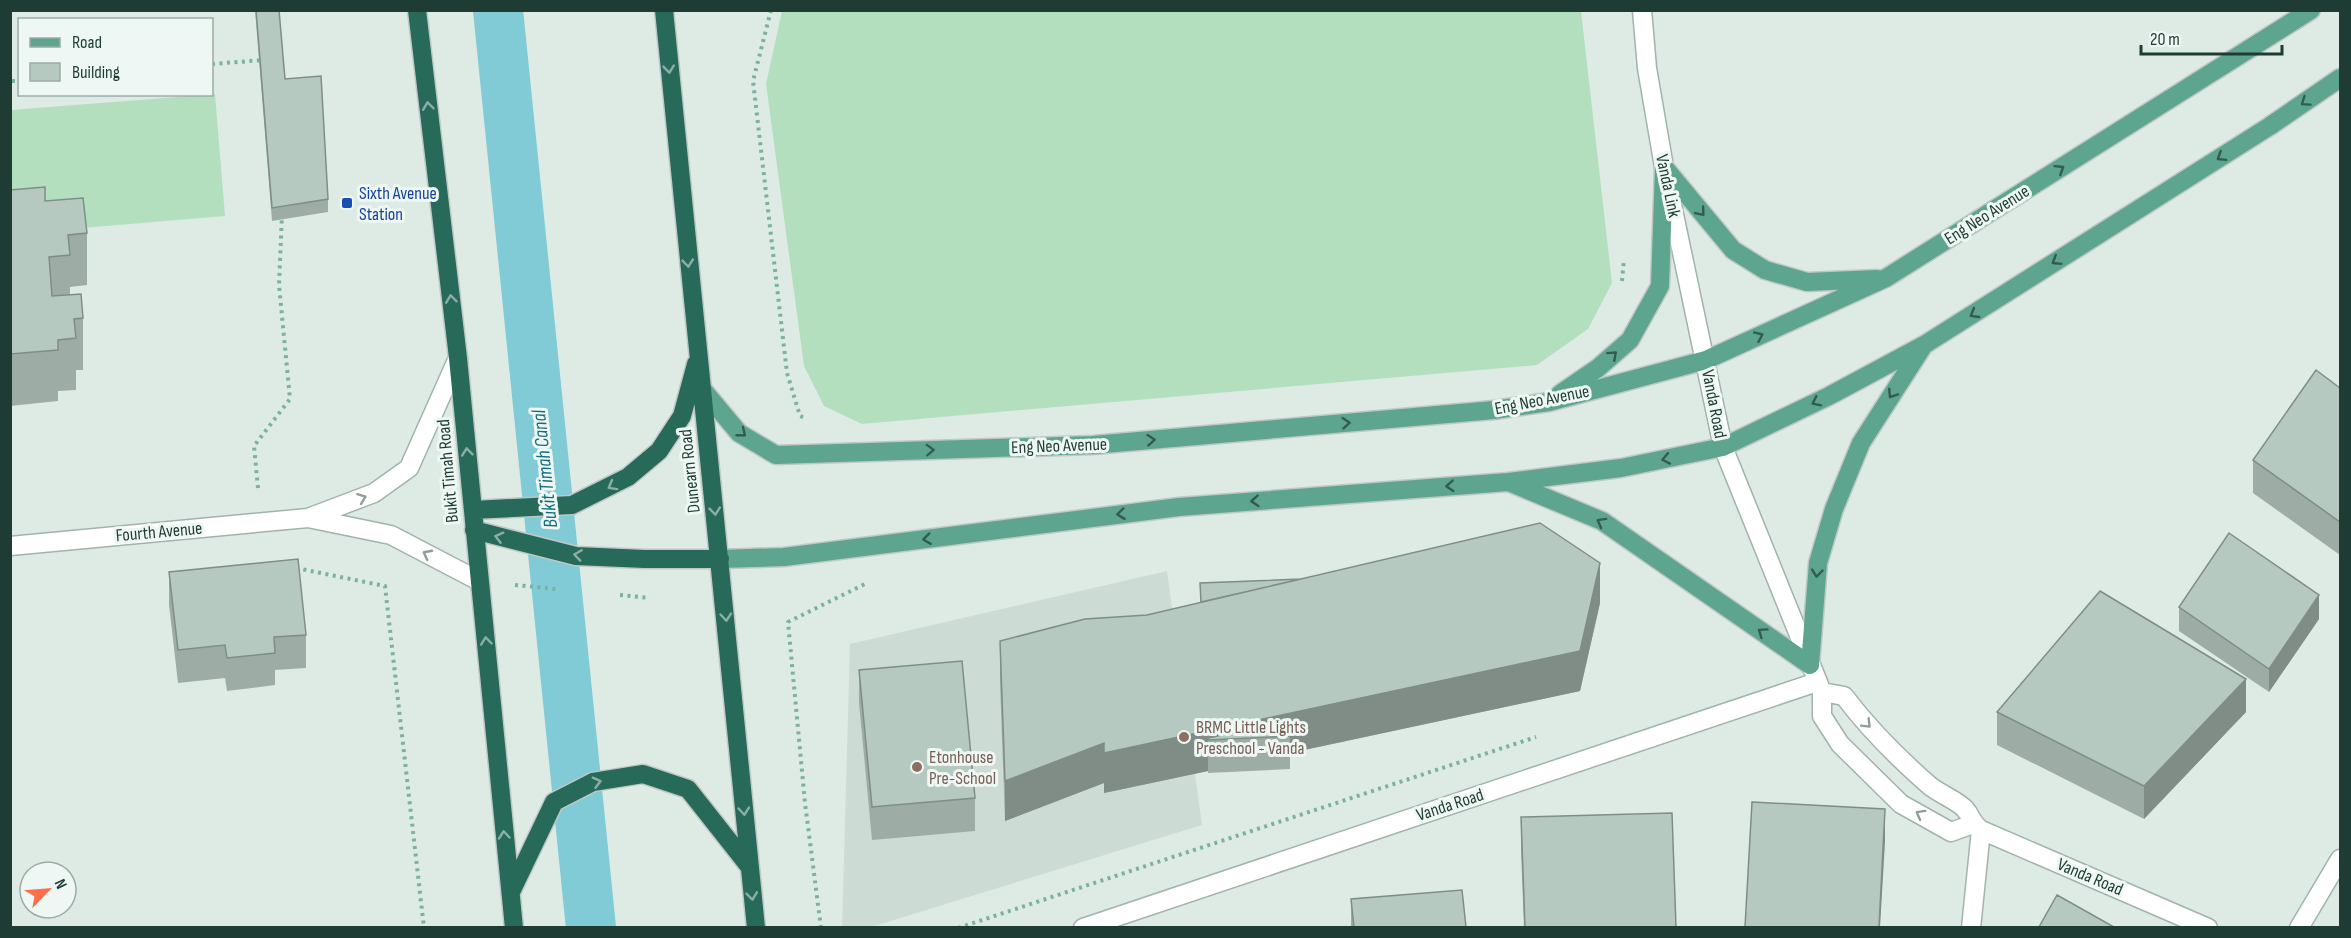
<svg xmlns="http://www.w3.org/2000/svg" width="2351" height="938" font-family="'Sofia Sans Condensed',sans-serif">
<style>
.built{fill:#ccdbd4}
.grass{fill:#b4dfbe}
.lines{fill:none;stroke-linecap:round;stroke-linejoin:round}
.canal{stroke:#80cbd6;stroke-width:50}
.minor-casing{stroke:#a1b3ac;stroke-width:21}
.major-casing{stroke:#c0c8c6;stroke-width:21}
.highway-casing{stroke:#c0c8c6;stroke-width:21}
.path{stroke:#7bb29f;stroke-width:4;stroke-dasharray:3 4.5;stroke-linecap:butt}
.minor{stroke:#fff;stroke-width:18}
.major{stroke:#5ea590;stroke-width:18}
.highway{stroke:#276a5a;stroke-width:18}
.wall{fill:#9dada5}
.shaded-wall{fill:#7f8d86}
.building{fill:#b6c9c0;stroke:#7f8d86;stroke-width:1.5}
.oneway{stroke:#8ab0a6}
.oneway2{stroke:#315c4f}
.oneway3{stroke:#8e9e99}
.transit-dot{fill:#1a4fb4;stroke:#eef7f3;stroke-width:2}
.education-dot{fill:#8d6e63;stroke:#eef7f3;stroke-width:2}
.labels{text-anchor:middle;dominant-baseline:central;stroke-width:6;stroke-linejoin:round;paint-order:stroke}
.street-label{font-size:18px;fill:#1e3c33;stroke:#eef7f3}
.transit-label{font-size:18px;fill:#164399;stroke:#eef7f3;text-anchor:start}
.education-label{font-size:18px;fill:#785e54;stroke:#eef7f3;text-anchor:start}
.water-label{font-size:20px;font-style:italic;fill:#136e7c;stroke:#eef7f3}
</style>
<rect width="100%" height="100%" fill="#deebe5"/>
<!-- built -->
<path class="built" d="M1167 571 1202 825 871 927 842 928 850 644Z"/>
<!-- grass -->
<path class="grass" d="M782 11H1581L1612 283 1588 329 1537 365 862 424 824 406 804 366 766 84Z
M215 94 225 216 11 234V110Z"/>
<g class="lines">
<!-- canal -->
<path class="canal" d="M498 10 591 928"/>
<!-- minor casing -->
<g class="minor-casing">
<path id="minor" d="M1642 10 1647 68 1664 167 1723 447 1822 692V716L1840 744 1901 804 1951 832 1973 824
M308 518 391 535 479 581
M10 546 308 518 374 493 409 468 458 358
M1822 692 1844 696C1869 729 1899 759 1930 786 1940 794 1958 801 1965 809 1972 817 1971 823 1981 830L2208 928
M1083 928 1817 682
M1971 928 1981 830
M2299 928 2340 859"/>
</g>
<!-- major casing -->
<g class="major-casing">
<path id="major" d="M1664 167 1733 250 1765 270 1807 282 1877 279
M703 390 739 433 776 455 1093 445 1494 410 1549 402 1706 360 1886 278 2311 10
M1560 394 1598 368 1630 340 1660 286 1664 167
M1511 483 1602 521 1810 665
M720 559 784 557 1179 507 1508 482 1621 468 1723 447 1829 396 1924 345 2270 126 2340 78
M1810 665 1818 563 1834 509 1861 443 1922 348"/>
</g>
<!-- highway casing -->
<g class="highway-casing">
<path id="highway" d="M417 10 458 358 514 928
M664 10 756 928
M473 510 572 505 628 477 659 451 682 416 696 364
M474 530 576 556 645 559H720
M511 892 554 802 593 782 643 774 688 789 748 865"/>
</g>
<!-- path -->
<path class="path" d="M771 10 753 81 787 373 800 416 805 418
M212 64 263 60
M12 81H20
M1622 281 1624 259
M258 488 254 446 290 399 279 285 282 215
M296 568 385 586 424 928
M515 585 556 589
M620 595 649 598
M821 928 805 803 788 622 867 583
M958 928 1536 737"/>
<!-- minor -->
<use href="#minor" class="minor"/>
<!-- major -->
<use href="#major" class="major"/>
<!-- highway -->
<use href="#highway" class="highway"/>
</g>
<!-- wall -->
<path class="wall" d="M255 10H279L285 79 328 199V212L272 221Z
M10 190 45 201 87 233V285L70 287V295L83 318V370H76V390L58 391V401L10 406Z
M2340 388V555L2253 493V460Z
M169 572 306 635V668L275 670V685L227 691 225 678 178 683 169 605Z
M1200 583 1600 603 1580 691 1290 753V769L1208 773V771L1104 793V783L1005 821 1000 681V641L1147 615 1200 603Z
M2179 607 2319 619 2269 692 2179 631Z
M859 670 975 798V831L872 840 859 703Z
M1997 712H2246L2144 819 1997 745Z
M1521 817 1676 927H1524L1521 850Z
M1351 899 1466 927H1351Z"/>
<!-- shaded-wall -->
<path class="shaded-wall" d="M1600 563V603L1580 691 1290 753V736L1208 738V771L1104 793V753Z
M2319 595V619L2269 692V669Z
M2246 679V712L2144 819V786Z
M1104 743V783L1005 821V781Z
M1885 809V842L1880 927H1879Z"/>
<!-- building -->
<path class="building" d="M256 10H279L285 79 321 76 328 199 272 208Z
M45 187V201L83 198 87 233 68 235 70 255 49 257 52 296 81 294 83 318 74 319 76 338 58 340V350L10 354V190Z
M2316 370 2340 388V522L2253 460Z
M1540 523 1600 563 1580 651 1104 753V743L1005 781 1000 641 1085 619 1147 615Z
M2229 533 2319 595 2269 669 2179 607Z
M298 559 306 635 274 637 275 653 227 658 225 645 178 650 169 572Z
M1301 579 1201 602 1200 583Z
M2100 591 2246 679 2144 786 1997 712Z
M962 661 975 798 872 807 859 670Z
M1289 721 1290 736 1208 740V738Z
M1752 802 1885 809 1879 927H1745Z
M1672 813 1676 927H1525L1521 817Z
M1462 890 1466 927H1354L1351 899Z
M2057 895 2114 927H2039Z"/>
<!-- one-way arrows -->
<defs><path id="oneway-chevron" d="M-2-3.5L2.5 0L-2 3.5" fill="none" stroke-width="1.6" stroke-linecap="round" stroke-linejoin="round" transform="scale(1.5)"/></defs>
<g class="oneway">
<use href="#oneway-chevron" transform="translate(669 69) rotate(84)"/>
<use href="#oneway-chevron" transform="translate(428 106) rotate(-97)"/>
<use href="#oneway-chevron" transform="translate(688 263) rotate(84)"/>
<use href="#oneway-chevron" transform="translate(451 299) rotate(-97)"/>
<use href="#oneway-chevron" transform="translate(467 452) rotate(-96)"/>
<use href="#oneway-chevron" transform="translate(612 486) rotate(151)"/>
<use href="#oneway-chevron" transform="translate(715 511) rotate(84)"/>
<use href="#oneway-chevron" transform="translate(499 537) rotate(-165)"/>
<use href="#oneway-chevron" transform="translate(578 555) rotate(-172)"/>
<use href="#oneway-chevron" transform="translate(726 617) rotate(85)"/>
<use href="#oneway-chevron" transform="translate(486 641) rotate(-96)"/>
<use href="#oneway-chevron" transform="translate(597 782) rotate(-15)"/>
<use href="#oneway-chevron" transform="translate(744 811) rotate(85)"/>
<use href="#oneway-chevron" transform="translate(504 835) rotate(-95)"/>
<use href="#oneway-chevron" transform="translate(752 896) rotate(83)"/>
</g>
<g class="oneway2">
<use href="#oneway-chevron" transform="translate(2305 102) rotate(145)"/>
<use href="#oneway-chevron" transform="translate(2221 157) rotate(148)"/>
<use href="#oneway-chevron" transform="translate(2060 169) rotate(-32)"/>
<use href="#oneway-chevron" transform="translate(1701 212) rotate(50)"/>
<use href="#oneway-chevron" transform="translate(2056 261) rotate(148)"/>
<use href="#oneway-chevron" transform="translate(1974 314) rotate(150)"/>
<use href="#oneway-chevron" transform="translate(1759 336) rotate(-24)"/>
<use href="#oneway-chevron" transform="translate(1613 355) rotate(-42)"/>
<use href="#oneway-chevron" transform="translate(1892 394) rotate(123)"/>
<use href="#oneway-chevron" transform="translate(1816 402) rotate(154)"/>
<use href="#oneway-chevron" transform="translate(1346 423) rotate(-5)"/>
<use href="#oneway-chevron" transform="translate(742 433) rotate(39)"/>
<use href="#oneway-chevron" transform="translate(1151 440) rotate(-5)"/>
<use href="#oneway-chevron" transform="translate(930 450) rotate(-2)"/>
<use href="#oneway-chevron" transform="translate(1666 459) rotate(169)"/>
<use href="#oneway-chevron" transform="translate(1450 486) rotate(176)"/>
<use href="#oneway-chevron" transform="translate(1255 501) rotate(176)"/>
<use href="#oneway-chevron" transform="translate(1121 514) rotate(173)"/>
<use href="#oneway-chevron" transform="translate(1601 522) rotate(-151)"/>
<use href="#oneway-chevron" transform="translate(927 539) rotate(173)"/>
<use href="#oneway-chevron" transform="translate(1817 573) rotate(95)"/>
<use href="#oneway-chevron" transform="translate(1762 632) rotate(-145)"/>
</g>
<g class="oneway3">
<use href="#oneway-chevron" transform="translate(362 498) rotate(-21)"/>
<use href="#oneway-chevron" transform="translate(427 554) rotate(-152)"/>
<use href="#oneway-chevron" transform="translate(1867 724) rotate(45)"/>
<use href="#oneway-chevron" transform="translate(1920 814) rotate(-151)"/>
</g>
<!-- markers -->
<rect class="transit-dot" x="341" y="197" width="12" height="12" rx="3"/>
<g class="education-dot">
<circle cx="1184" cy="737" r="6"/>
<circle cx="917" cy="767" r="6"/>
</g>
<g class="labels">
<!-- street labels -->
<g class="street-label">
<text transform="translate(1668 186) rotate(78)">Vanda Link</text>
<text transform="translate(1987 215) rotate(-32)">Eng Neo Avenue</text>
<text transform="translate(1542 400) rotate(-11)">Eng Neo Avenue</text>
<text transform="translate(1714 404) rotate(79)">Vanda Road</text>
<text transform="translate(1059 446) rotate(-2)">Eng Neo Avenue</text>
<text transform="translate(448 471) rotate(-95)">Bukit Timah Road</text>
<text transform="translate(690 471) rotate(-96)">Dunearn Road</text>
<text transform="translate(159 532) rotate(-5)">Fourth Avenue</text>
<text transform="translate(1450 805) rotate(-18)">Vanda Road</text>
<text transform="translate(2090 877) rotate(23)">Vanda Road</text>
</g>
<!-- transit labels -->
<g class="transit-label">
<text x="359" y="193">Sixth Avenue<tspan x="359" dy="21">Station</tspan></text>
</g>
<!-- education labels -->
<g class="education-label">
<text x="1196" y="727">BRMC Little Lights<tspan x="1196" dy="21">Preschool - Vanda</tspan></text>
<text x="929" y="757">Etonhouse<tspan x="929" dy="21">Pre-School</tspan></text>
</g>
<!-- water labels -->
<g class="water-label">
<text transform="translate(545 469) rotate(-96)">Bukit Timah Canal</text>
</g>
</g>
<!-- border -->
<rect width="2351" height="938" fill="none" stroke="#1e3c33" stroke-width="24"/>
<!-- legend -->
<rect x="18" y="18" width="195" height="78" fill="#eef7f3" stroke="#9baca6" stroke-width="1.5"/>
<rect x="30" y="38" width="30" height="9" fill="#5ea590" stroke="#9baca6" stroke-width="1.5"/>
<text x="72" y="48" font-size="18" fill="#1e3c33">Road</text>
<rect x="30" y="63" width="30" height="18" fill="#b6c9c0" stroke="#9baca6" stroke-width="1.5"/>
<text x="72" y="78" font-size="18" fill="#1e3c33">Building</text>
<!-- north arrow -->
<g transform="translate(48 890) rotate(65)"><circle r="28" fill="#eef7f3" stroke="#9baca6" stroke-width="1.5"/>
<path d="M0-4.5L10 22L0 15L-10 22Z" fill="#fe6f49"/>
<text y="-9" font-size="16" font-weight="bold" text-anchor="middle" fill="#1e3c33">N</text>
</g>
<!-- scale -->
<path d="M2141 45v9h141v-9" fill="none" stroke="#1e3c33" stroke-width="3"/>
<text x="2150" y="45" font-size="18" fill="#1e3c33" stroke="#eef7f3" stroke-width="4.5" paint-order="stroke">20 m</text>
</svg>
